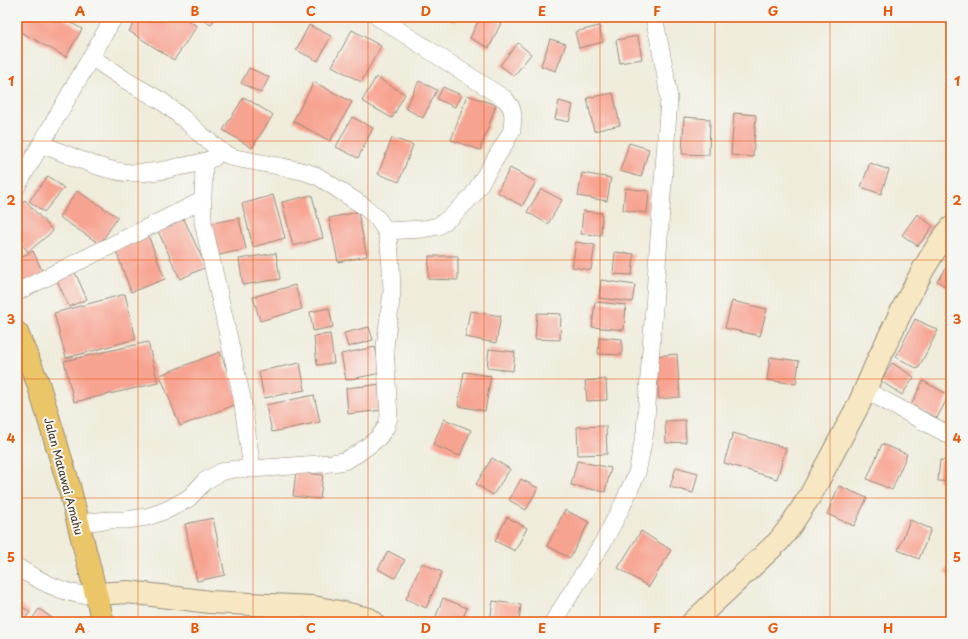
<svg xmlns="http://www.w3.org/2000/svg" width="968" height="639" font-family="'Playpen Sans',sans-serif">
<style>
.building{fill:#f7a391}
.lines{fill:none;stroke-linecap:round;stroke-linejoin:round}
.street-casing{stroke:#958b7c;stroke-width:18}
.secondary-casing{stroke:#958b7c;stroke-width:24}
.highway-casing{stroke:#958b7c;stroke-width:24}
.street{stroke:#fff;stroke-width:17}
.secondary{stroke:#f7e8c3;stroke-width:22}
.highway{stroke:#ebc669;stroke-width:22}
.grid{fill:none;stroke:#e8590c;stroke-width:1;stroke-opacity:0.55}
.labels{text-anchor:middle;dominant-baseline:central;stroke-width:4;stroke-linejoin:round;paint-order:stroke}
.street-label{font-size:11px;fill:#3b2a1e;stroke:#f6f6f2}
.neatline{fill:none;stroke:#e8590c;stroke-width:1.5}
.grid-label{font-size:13px;text-anchor:middle;font-weight:bold;fill:#e8590c}
</style>
<rect width="100%" height="100%" fill="#f6f6f2"/>
<filter id="ink" filterUnits="userSpaceOnUse"><feTurbulence type="fractalNoise" baseFrequency=".025" numOctaves="2"/><feDisplacementMap in="SourceGraphic" scale="8" xChannelSelector="R" yChannelSelector="G"/><feConvolveMatrix kernelMatrix="1 2 1 2 8 2 1 2 1" color-interpolation-filters="sRGB"/></filter>
<filter id="wash" filterUnits="userSpaceOnUse"><feTurbulence type="fractalNoise" baseFrequency=".012" numOctaves="4" result="noise"/><feDisplacementMap in="SourceGraphic" scale="16" xChannelSelector="R" yChannelSelector="G"/><feGaussianBlur stdDeviation="0.9" result="paint"/><feColorMatrix in="noise" values="0 0 0 0 0 0 0 0 0 0 0 0 0 0 0 0 0 1.4 0 .05"/><feComposite in="paint" operator="in"/></filter>
<g filter="url(#wash)">
<rect width="100%" height="100%" fill="#efecdb"/>
<g id="blocks">
<!-- building -->
<path class="building" d="M17 17H61L82 29 66 57 17 30Z
M138 17H182L197 26 174 60 129 31Z
M198 17H216L211 25Z
M445 17H457L454 22Z
M480 17H489L501 23 489 48 470 38Z
M725 17H756V19L725 21Z
M309 25 331 36 318 61 296 50Z
M599 26 603 42 579 48 575 32Z
M352 30 381 46 361 82 332 66Z
M638 36 642 59 620 63 616 40Z
M550 39 566 44 556 71 541 66Z
M518 43 531 54 514 76 500 65Z
M249 68 269 77 261 93 241 83Z
M376 77 405 94 392 118 362 101Z
M419 81 437 90 423 118 405 108Z
M314 82 352 102 330 141 293 121Z
M443 87 461 95 455 107 437 99Z
M613 93 620 125 594 131 587 98Z
M467 95 496 105 480 150 451 140Z
M244 97 273 115 252 148 223 130Z
M559 101 573 105 569 122 555 119Z
M734 113 756 115 753 157 731 155Z
M352 117 373 128 358 158 336 147Z
M684 117 710 119 709 155 682 154Z
M392 138 413 145 399 182 378 174Z
M629 143 649 149 641 177 620 171Z
M870 163 889 170 881 194 861 187Z
M510 168 536 182 522 206 497 192Z
M582 173 611 178 607 201 578 196Z
M48 176 64 188 44 212 29 201Z
M625 188 649 191 647 213 623 210Z
M541 189 562 200 548 224 527 212Z
M77 191 118 217 100 244 59 217Z
M273 195 285 238 253 247 242 204Z
M312 195 323 238 293 246 282 202Z
M25 200 53 231 28 252 17 239V207Z
M583 211 602 213 601 235 581 234Z
M358 212 367 256 338 262 329 218Z
M917 214 933 226 918 246 902 235Z
M239 218 246 249 215 256 208 224Z
M184 219 206 267 180 279 158 231Z
M148 235 165 279 131 292 115 248Z
M576 242 595 245 591 270 572 267Z
M33 251 45 277 17 290V259Z
M615 252 634 254 632 275 613 274Z
M276 253 280 279 243 285 239 259Z
M429 256H458V280L428 279Z
M951 262V291L937 281Z
M73 268 87 299 69 307 55 276Z
M601 280 635 285 632 302 599 298Z
M295 285 302 309 260 321 253 297Z
M125 294 136 339 66 358 54 313Z
M732 301 767 309 760 336 725 328Z
M595 302 626 305 624 330 592 327Z
M329 308 333 327 313 331 310 312Z
M470 311 501 316 496 343 465 337Z
M537 313 561 314 560 340 535 339Z
M915 319 938 330 918 369 896 357Z
M369 327 373 340 348 347 344 333Z
M330 334 334 363 317 365 314 336Z
M599 337 622 339V355L598 354Z
M148 342 158 383 74 402 64 361Z
M375 347 381 373 346 380 341 354Z
M489 349 515 352 513 371 487 368Z
M220 352 240 403 180 426 160 375Z
M677 354 680 397 659 399 656 356Z
M770 357 799 361 796 384 767 380Z
M300 363 305 390 264 398 259 371Z
M892 363 914 377 902 395 881 381Z
M464 372 491 376 485 411 458 406Z
M606 379 607 400 587 401 585 381Z
M923 381 949 395 937 418 911 405Z
M382 384 384 410 348 414 346 388Z
M314 395 320 422 272 432 266 405Z
M444 419 471 430 460 456 433 445Z
M685 420 686 442 666 443 665 421Z
M606 426 607 454 578 455 577 427Z
M733 433 786 448 777 479 724 463Z
M882 444 907 454 892 490 867 479Z
M492 458 510 469 493 495 476 484Z
M940 460 951 461V482L938 481Z
M577 461 611 468 605 492 571 485Z
M676 467 698 473 693 493 670 487Z
M296 472 323 475 320 499 293 496Z
M521 479 538 488 526 510 509 500Z
M839 486 867 498 854 526 827 514Z
M565 510 589 522 570 558 547 546Z
M507 517 527 528 515 551 495 541Z
M213 518 225 575 197 581 185 524Z
M910 520 931 529 919 559 898 550Z
M641 531 671 550 649 587 618 568Z
M388 551 405 560 395 578 378 569Z
M422 563 442 572 426 608 406 599Z
M951 563V577L944 572Z
M443 598 467 608 461 622H434Z
M493 601 521 605 519 622H490Z
M17 603 30 612 23 622H17Z
M39 609 55 620 53 622H30Z
M287 612 298 621 297 622H278Z
M199 617 228 620V622H198Z"/>
</g>
</g>
<g filter="url(#ink)">
<use href="#blocks" fill-opacity="0" stroke="#958b7c" stroke-width="1"/>
<g class="lines">
<!-- street casing -->
<g class="street-casing">
<path id="street" d="M378 17 505 99 511 107 513 115 512 130 505 143 473 195 452 216 438 226 423 229 386 231
M41 144C67 154 104 172 132 173 147 173 163 171 178 167 190 165 202 163 214 158
M204 162C204 182 202 202 203 222L242 398 252 469
M17 186 114 17
M17 292 203 200
M865 390 951 436
M77 523 109 520H126L147 517 167 510 189 498 205 481 221 472 234 469H252L332 463 344 461 357 454 368 446 379 437 386 427 389 417 385 347 392 292 391 267 389 245 386 231 378 219 365 207 319 177 306 172 283 167 235 158 223 153 199 133 184 119 163 102 127 81 91 57
M17 567C33 577 59 591 78 594 84 596 91 594 97 594
M553 622 605 539 622 506 637 473 645 432 669 99 665 71 654 17"/>
</g>
<!-- secondary casing -->
<g class="secondary-casing">
<path id="secondary" d="M97 594 128 592 210 602 313 607 344 613 369 619 373 622
M693 622 779 541 789 528 810 496 859 404 878 360 901 312 924 268 940 242 951 228"/>
</g>
<!-- highway casing -->
<g class="highway-casing">
<path id="highway" d="M17 333 38 383 69 486 103 622"/>
</g>
<!-- street -->
<use href="#street" class="street"/>
<!-- secondary -->
<use href="#secondary" class="secondary"/>
<!-- highway -->
<use href="#highway" class="highway"/>
</g>
</g>
<!-- grid -->
<path class="grid" d="M138 17V622M253 17V622M368 17V622M484 17V622M600 17V622M715 17V622M830 17V622M17 141H951M17 260H951M17 379H951M17 498H951"/>
<g class="labels">
<!-- street labels -->
<g class="street-label">
<text transform="translate(64 476) rotate(75)">Jalan Matawai Amahu</text>
</g>
</g>
<!-- margin -->
<rect width="968" height="639" fill="none" stroke="#f6f6f2" stroke-width="44"/>
<rect x="22" y="22" width="924" height="595" class="neatline"/>
<g class="grid-label">
<text x="80" y="16">A</text>
<text x="195" y="16">B</text>
<text x="311" y="16">C</text>
<text x="426" y="16">D</text>
<text x="542" y="16">E</text>
<text x="657" y="16">F</text>
<text x="773" y="16">G</text>
<text x="888" y="16">H</text>
<text x="11" y="86">1</text>
<text x="957" y="86">1</text>
<text x="11" y="205">2</text>
<text x="957" y="205">2</text>
<text x="11" y="324">3</text>
<text x="957" y="324">3</text>
<text x="11" y="443">4</text>
<text x="957" y="443">4</text>
<text x="11" y="562">5</text>
<text x="957" y="562">5</text>
<text x="80" y="633">A</text>
<text x="195" y="633">B</text>
<text x="311" y="633">C</text>
<text x="426" y="633">D</text>
<text x="542" y="633">E</text>
<text x="657" y="633">F</text>
<text x="773" y="633">G</text>
<text x="888" y="633">H</text>
</g>
</svg>
